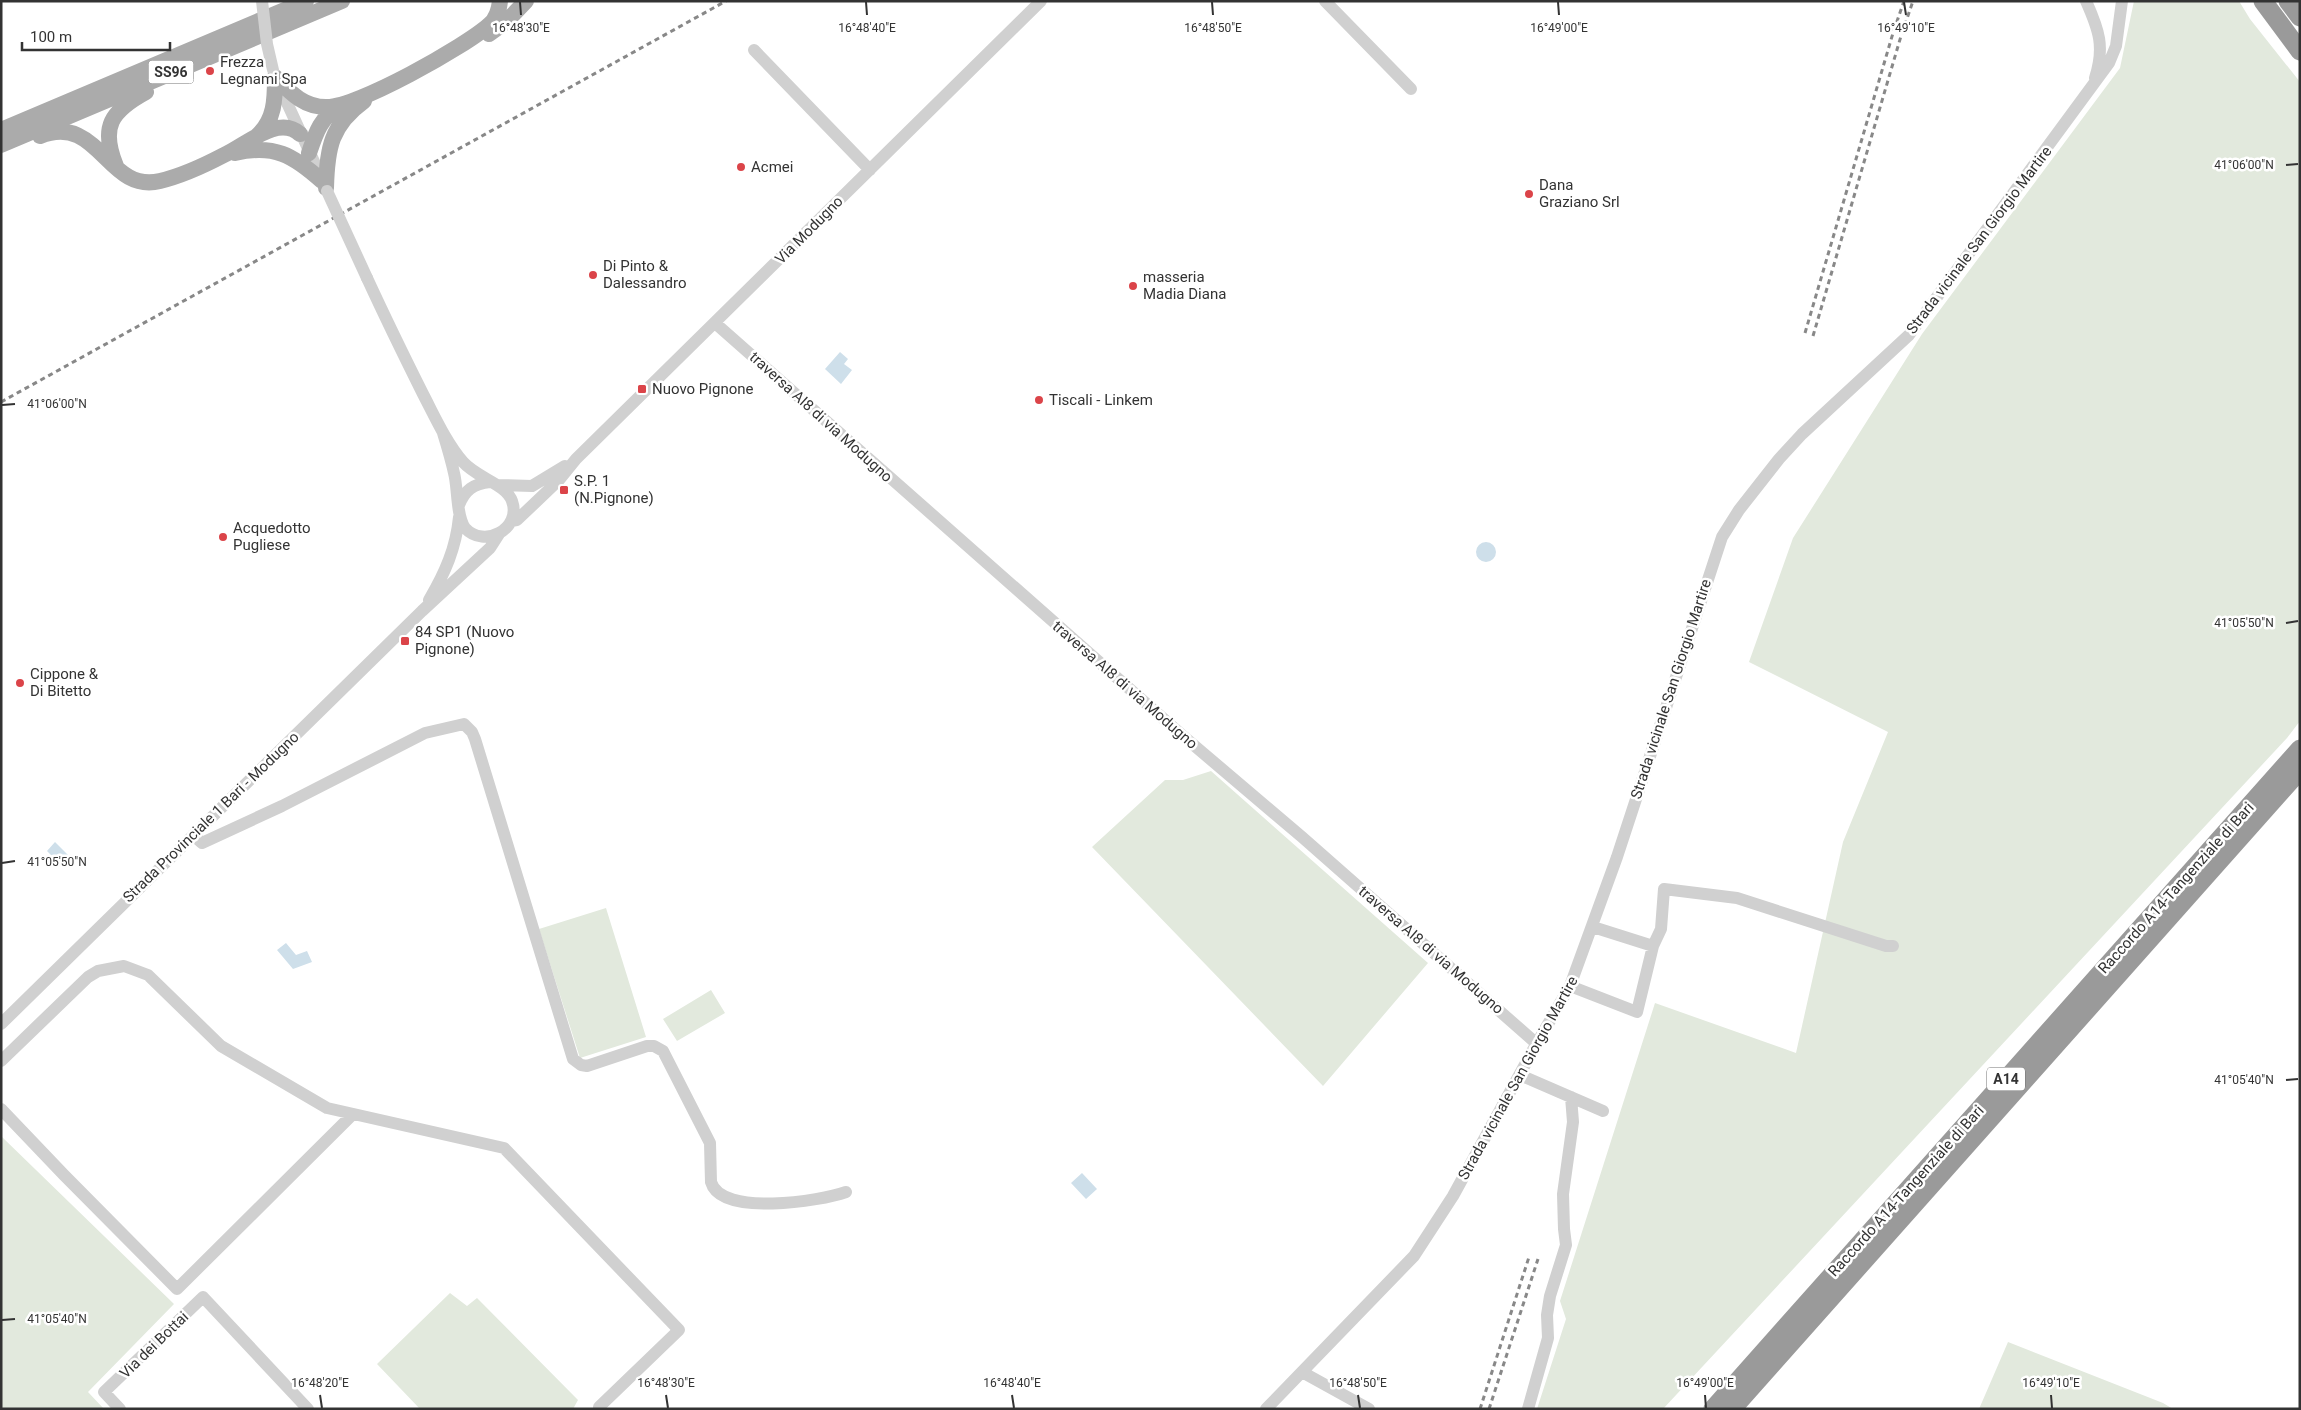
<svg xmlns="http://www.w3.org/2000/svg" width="2301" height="1410" font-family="Roboto,sans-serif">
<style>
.green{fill:#e2e9dd}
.water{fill:#cedfea}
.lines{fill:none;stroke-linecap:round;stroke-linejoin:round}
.minor{stroke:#d0d0d0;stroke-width:12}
.major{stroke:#ababab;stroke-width:16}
.highway{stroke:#9a9a9a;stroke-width:19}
.rail{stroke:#888;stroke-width:3;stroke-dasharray:5 4;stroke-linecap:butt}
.minor-bridge{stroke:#d0d0d0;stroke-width:12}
.ticks{fill:none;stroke:#333;stroke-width:2}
.poi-dot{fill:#db4449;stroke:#fff;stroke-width:2}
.labels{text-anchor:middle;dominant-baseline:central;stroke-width:5;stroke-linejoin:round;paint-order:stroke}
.shield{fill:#fff;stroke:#707070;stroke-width:1}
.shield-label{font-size:14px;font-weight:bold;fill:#333}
.poi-label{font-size:15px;fill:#333;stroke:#fff;text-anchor:start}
.street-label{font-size:15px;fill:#333;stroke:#fff}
.ticks-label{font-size:12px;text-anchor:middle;fill:#333;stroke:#fff;stroke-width:5;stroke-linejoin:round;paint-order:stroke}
</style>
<rect width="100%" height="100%" fill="#fff"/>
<!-- green -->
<path class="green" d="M2134 1H2239L2250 19 2300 82V721L2287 738 1663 1409H1537L1566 1319 1560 1301 1655 1003 1796 1053 1843 842 1888 732 1749 662 1793 538 1922 334 2120 68Z
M1211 771 1428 963 1323 1086 1092 847 1165 780H1183Z
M606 908 646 1037 580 1058 539 929Z
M711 990 725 1013 677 1041 663 1019Z
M1 1136 174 1304 88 1392 104 1409H1Z
M450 1293 467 1306 477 1298 578 1400 573 1409H420L377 1364Z
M2008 1342 2163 1403 2173 1409H1979Z"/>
<!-- water -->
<path class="water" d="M840 352 848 359 844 364 852 370 841 384 825 369Z
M1476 552a10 10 0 1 1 20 0a10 10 0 1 1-20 0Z
M55 842 73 860 64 868 47 851Z
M286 943 296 955 307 951 312 962 293 969 277 950Z
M1082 1173 1097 1189 1086 1199 1071 1183Z"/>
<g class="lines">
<!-- minor -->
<path class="minor" d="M1325 1 1411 89
M2086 1C2099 30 2105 47 2095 78
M754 50 870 170
M277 81 322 179
M367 278C385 317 404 356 423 394 435 417 446 442 463 462 477 478 506 484 512 501 522 529 484 549 465 528 456 516 458 488 454 473 451 459 447 446 443 433
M715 323 1183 736 1302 837 1537 1044
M498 485 532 486 565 466
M459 505C465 490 473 484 490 482
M511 521 517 520 559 480 576 459 1041 1
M429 600C445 573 456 548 459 517
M193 835 202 843 282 806 425 733 464 724 472 732 475 739 573 1059 581 1065 587 1066 647 1046H654L663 1051 710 1143 711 1182C721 1217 821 1201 846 1192
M1593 927 1653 946
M1570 986 1637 1012 1653 946 1661 929 1664 889 1737 898 1886 946H1893
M1 1024 422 611 490 548 499 534
M1 1061 88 977 98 971 124 966 148 975 221 1046 327 1108 504 1148 679 1330 599 1407
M1520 1075 1603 1111
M1 1109 64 1175 177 1289 353 1114
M1302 1372 1369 1409
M120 1409 104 1392 203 1297 308 1409
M1266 1409 1414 1256 1453 1196 1533 1050 1570 986 1617 857 1722 537 1739 510 1779 459 1802 434 1909 335 2109 63 2116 46 2122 1
M1528 1409 1548 1338 1547 1315 1550 1296 1566 1245 1564 1229 1563 1194 1573 1122 1571 1097"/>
<!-- major -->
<path class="major" d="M489 34 507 21 526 1
M275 77C290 92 303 107 326 107 356 108 466 46 489 25 497 19 499 10 500 1
M1 130 306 1
M40 136C99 112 107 194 160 181 181 176 205 165 224 155 245 146 278 114 300 134
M257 136C275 120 275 99 275 77
M1 145 342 1
M235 153C274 144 293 155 322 181
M309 153C316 132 321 117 341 105
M116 166C100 127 111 111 146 92
M326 188C327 148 331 125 364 101"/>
<!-- highway -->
<path class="highway" d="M2263 1 2300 51
M2288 1 2300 17
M1713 1409 2300 749
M1732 1409 2300 770"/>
<!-- rail -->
<path class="rail" d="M1805 333 1893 33 1904 1
M1813 336 1901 36 1913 1
M1 402 726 1
M1480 1409 1529 1257
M1489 1409 1538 1259"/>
<!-- minor-bridge -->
<path class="minor-bridge" d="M262 1 267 44 273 70
M327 191 367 278"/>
</g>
<!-- ticks -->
<path class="ticks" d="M520 2 521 15M866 2 867 15M1212 2 1213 15M1558 2 1559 15M1904 2 1906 15M2286 165 2298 164M2 405 15 404M2286 623 2298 621M2 863 15 861M2286 1080 2298 1079M2 1320 15 1319M320 1395 322 1408M666 1395 668 1408M1012 1395 1014 1408M1358 1395 1360 1408M1705 1395 1706 1408M2051 1395 2052 1408"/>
<!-- markers -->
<g class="poi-dot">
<circle cx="210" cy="71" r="5"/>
<circle cx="741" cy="167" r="5"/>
<circle cx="1529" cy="194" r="5"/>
<circle cx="593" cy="275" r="5"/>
<circle cx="1133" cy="286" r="5"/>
<rect x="637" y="384" width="10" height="10" rx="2.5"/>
<circle cx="1039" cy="400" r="5"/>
<rect x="559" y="485" width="10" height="10" rx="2.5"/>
<circle cx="223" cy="537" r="5"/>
<rect x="400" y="636" width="10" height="10" rx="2.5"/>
<circle cx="20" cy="683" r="5"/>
</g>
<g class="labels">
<!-- shield labels -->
<g class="shield">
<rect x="148.5" y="60.5" width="45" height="23" rx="4"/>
<rect x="1987" y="1067.5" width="38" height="23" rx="4"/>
</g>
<g class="shield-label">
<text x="171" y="72">SS96</text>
<text x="2006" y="1079">A14</text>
</g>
<!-- poi labels -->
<g class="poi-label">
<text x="220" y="62">Frezza<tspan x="220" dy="17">Legnami Spa</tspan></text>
<text x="751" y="167">Acmei</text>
<text x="1539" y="185">Dana<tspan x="1539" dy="17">Graziano Srl</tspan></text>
<text x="603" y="266">Di Pinto &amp;<tspan x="603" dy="17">Dalessandro</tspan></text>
<text x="1143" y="277">masseria<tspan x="1143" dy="17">Madia Diana</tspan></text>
<text x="652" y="389">Nuovo Pignone</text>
<text x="1049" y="400">Tiscali - Linkem</text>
<text x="574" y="481">S.P. 1<tspan x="574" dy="17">(N.Pignone)</tspan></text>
<text x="233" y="528">Acquedotto<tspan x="233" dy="17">Pugliese</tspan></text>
<text x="415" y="632">84 SP1 (Nuovo<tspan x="415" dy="17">Pignone)</tspan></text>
<text x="30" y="674">Cippone &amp;<tspan x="30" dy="17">Di Bitetto</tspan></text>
</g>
<!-- street labels -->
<g class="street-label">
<text transform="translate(809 230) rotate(-45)">Via Modugno</text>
<text transform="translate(1979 240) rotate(-53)">Strada vicinale San Giorgio Martire</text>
<text transform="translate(821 417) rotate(42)">traversa AI8 di via Modugno</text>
<text transform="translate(1125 685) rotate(41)">traversa AI8 di via Modugno</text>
<text transform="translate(1671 689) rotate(-72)">Strada vicinale San Giorgio Martire</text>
<text transform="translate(211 817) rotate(-44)">Strada Provinciale 1 Bari - Modugno</text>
<text transform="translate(2176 888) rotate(-48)">Raccordo A14-Tangenziale di Bari</text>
<text transform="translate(1431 950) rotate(41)">traversa AI8 di via Modugno</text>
<text transform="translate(1518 1078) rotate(-61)">Strada vicinale San Giorgio Martire</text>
<text transform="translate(1906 1191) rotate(-48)">Raccordo A14-Tangenziale di Bari</text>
<text transform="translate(154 1345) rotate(-44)">Via dei Bottai</text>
</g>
</g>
<g class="ticks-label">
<text x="521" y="32">16°48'30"E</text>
<text x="867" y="32">16°48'40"E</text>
<text x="1213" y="32">16°48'50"E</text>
<text x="1559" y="32">16°49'00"E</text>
<text x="1906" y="32">16°49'10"E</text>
<text x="2244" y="169">41°06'00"N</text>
<text x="57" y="408">41°06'00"N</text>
<text x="2244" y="627">41°05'50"N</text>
<text x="57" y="866">41°05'50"N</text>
<text x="2244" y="1084">41°05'40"N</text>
<text x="57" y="1323">41°05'40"N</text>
<text x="320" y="1387">16°48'20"E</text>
<text x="666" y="1387">16°48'30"E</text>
<text x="1012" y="1387">16°48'40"E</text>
<text x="1358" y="1387">16°48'50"E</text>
<text x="1705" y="1387">16°49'00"E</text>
<text x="2051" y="1387">16°49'10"E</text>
</g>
<!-- border -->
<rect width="2301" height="1410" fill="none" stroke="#333333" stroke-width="5"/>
<!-- scale -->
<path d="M22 42v8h148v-8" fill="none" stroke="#333333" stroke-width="2.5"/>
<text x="30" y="42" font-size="15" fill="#333333" stroke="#ffffff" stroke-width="4" paint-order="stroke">100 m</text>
</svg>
